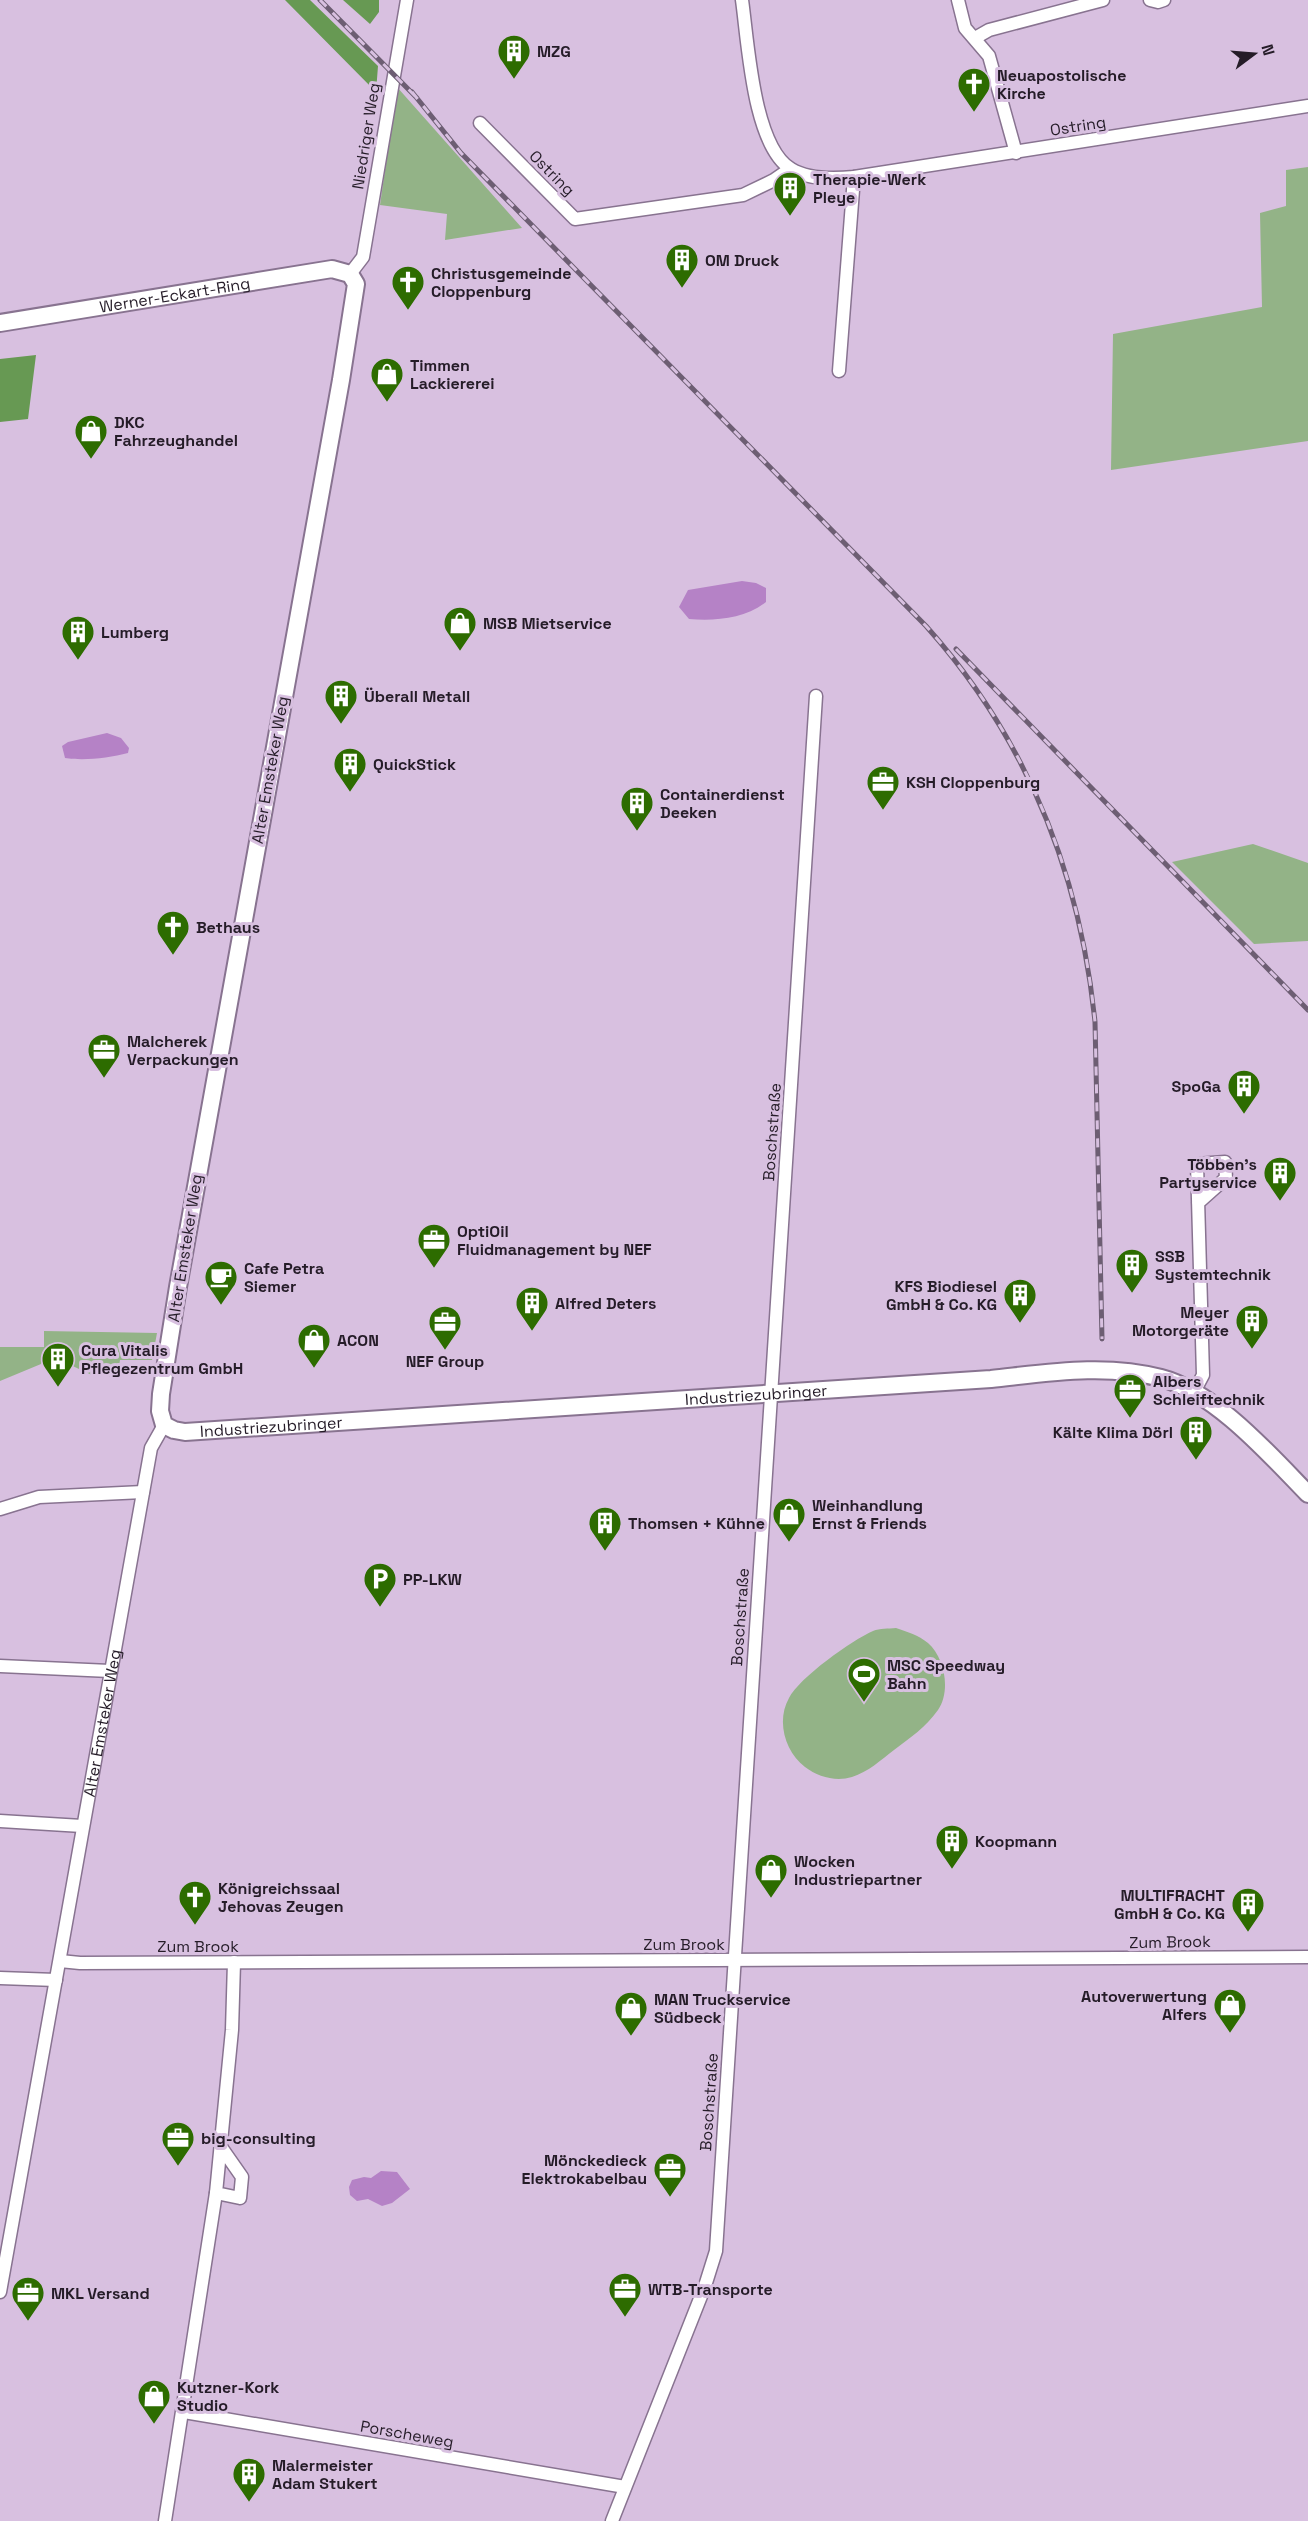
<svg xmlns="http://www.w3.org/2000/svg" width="1308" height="2521" font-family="'Space Grotesk',sans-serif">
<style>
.green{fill:#93b387}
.forest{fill:#679953}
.water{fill:#b582c6}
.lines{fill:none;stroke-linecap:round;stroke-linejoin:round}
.street-casing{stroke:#887390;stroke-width:15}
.secondary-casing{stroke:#887390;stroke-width:20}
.street{stroke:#fff;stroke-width:12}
.secondary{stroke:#fff;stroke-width:16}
.rail-casing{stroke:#6d5e73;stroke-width:5}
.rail{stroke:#d8c0e0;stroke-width:3;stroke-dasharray:9;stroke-linecap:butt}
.labels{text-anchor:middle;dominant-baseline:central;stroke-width:6;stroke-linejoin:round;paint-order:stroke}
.poi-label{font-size:16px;font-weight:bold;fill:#251c28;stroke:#d8c0e0;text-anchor:start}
.street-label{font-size:16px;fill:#251c28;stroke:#d8c0e0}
</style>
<rect width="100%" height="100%" fill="#d8c0e0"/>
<!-- green -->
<path class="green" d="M397 87 522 228 445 240 447 214 380 205Z
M1308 167V441L1111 470 1113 334 1262 307 1260 213 1286 206V170Z
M1253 844 1308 863V941L1254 944 1172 862Z
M44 1331 157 1333 152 1360H120L117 1378 96 1373 94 1376 47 1354 41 1364 0 1381V1347H44Z
M896 1628C908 1632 918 1635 928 1643 945 1658 951 1691 938 1710 926 1727 910 1738 894 1750 881 1760 868 1772 852 1777 836 1782 818 1777 805 1767 785 1752 776 1721 789 1698 799 1678 852 1640 873 1631 880 1628 888 1629 896 1628Z"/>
<!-- forest -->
<path class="forest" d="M285 0H310L378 66 376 92Z
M343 0H379V12L370 24Z
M36 355 28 419 0 422V359Z"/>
<!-- water -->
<path class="water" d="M742 581 756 583 766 588V602C745 619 715 621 689 619L679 607 688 590Z
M107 733 121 738 129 748 128 753C109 758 84 761 65 758L62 746 68 742Z
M381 2171 397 2172 410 2189 392 2203 382 2206 368 2199 357 2201 350 2195 349 2187 352 2180 364 2177 371 2178Z"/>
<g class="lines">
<!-- street casing -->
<g class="street-casing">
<g id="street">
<path d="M742 0C748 42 753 146 791 169 809 180 834 179 854 177L1308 106"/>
<path d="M958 0 965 28 989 56 1016 153"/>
<path d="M1150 0 1158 2 1164 0"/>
<path d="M975 38 989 30 1103 0"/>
<path d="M480 123 575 219 743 195 774 180 790 169"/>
<path d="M350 274 363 257 407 0"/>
<path d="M839 371 854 177"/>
<path d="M1194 1392 1203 1375 1197 1164 1225 1162 1226 1178 1198 1203"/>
<path d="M0 1509 39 1497 143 1492"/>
<path d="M0 1666 110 1671"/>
<path d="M0 1821 82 1826"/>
<path d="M60 1961 80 1963 1308 1957"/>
<path d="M0 1978 56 1980"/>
<path d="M221 2147 242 2177 240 2198 216 2193 232 2030 234 1962"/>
<path id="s1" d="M0 2292 151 1448 164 1425"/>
<path d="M184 2412 625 2487"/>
<path d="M165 2521 216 2193"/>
<path d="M612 2521 705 2286 716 2251 816 696"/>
</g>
</g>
<!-- secondary casing -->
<g class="secondary-casing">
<g id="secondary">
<path id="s2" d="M0 323 332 269 350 274 356 284 341 380 178 1287 161 1394 160 1411 164 1425 174 1430 185 1432 991 1379C1047 1373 1105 1363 1161 1378 1215 1392 1270 1455 1308 1494"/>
</g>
</g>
<!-- street -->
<use href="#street" class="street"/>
<!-- secondary -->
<use href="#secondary" class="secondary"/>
<!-- rail casing -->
<g class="rail-casing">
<path id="rail" d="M320 0 417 98
M412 92 461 153 926 626C1027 739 1080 872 1095 1022L1102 1339
M956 649 1308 1010"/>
</g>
<!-- rail -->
<use href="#rail" class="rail"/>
</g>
<!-- icons -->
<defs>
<g id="building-pin" transform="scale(1.725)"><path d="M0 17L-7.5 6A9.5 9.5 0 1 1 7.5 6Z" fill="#2d6c00" stroke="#d8c0e0"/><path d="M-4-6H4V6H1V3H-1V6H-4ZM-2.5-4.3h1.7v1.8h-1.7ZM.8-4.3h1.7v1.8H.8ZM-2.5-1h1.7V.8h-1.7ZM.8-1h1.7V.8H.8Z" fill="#fff"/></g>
<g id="church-pin" transform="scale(1.725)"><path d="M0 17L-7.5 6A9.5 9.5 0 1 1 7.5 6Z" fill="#2d6c00" stroke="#d8c0e0"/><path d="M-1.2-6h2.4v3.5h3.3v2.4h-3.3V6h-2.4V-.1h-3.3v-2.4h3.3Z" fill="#fff"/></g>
<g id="shop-pin" transform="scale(1.725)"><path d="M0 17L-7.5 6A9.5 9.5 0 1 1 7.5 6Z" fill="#2d6c00" stroke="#d8c0e0"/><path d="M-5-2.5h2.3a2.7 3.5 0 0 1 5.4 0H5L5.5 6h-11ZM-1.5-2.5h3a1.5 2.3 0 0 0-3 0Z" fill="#fff"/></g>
<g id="office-pin" transform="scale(1.725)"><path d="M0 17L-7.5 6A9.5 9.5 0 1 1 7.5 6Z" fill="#2d6c00" stroke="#d8c0e0"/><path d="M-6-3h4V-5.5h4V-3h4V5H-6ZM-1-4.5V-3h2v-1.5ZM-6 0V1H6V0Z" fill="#fff"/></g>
<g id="cafe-pin" transform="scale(1.725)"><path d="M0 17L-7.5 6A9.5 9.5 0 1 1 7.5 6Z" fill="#2d6c00" stroke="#d8c0e0"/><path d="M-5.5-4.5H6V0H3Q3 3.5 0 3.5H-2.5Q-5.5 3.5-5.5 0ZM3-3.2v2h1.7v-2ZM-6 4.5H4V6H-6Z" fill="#fff"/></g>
<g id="parking-pin" transform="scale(1.725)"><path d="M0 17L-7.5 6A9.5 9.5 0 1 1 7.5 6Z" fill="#2d6c00" stroke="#d8c0e0"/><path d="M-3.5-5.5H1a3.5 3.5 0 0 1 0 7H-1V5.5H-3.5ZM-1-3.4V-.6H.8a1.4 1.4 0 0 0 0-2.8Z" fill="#fff"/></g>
<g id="stadium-pin" transform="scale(1.725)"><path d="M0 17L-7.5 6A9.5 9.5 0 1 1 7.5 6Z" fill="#2d6c00" stroke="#d8c0e0"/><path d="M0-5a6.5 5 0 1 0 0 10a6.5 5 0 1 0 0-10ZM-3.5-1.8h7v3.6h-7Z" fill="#fff"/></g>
</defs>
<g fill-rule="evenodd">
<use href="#building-pin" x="514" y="51"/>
<use href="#church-pin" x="974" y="84"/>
<use href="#building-pin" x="790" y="188"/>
<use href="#building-pin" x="682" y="260"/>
<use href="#church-pin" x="408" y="282"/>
<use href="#shop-pin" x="387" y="374"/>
<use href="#shop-pin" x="91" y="431"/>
<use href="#shop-pin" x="460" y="623"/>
<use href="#building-pin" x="78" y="632"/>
<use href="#building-pin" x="341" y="696"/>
<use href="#building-pin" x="350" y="764"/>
<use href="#office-pin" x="883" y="782"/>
<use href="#building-pin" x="637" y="803"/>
<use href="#church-pin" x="173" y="927"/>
<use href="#office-pin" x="104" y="1050"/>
<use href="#building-pin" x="1244" y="1086"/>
<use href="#building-pin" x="1280" y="1173"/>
<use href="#office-pin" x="434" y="1240"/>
<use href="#building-pin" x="1132" y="1265"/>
<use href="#cafe-pin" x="221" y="1277"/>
<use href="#building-pin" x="1020" y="1295"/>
<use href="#building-pin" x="532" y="1303"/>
<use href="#building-pin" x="1252" y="1321"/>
<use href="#office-pin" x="445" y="1322"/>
<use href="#shop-pin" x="314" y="1340"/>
<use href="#building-pin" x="58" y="1359"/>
<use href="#office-pin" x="1130" y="1390"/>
<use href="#building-pin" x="1196" y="1432"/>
<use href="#shop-pin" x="789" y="1514"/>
<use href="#building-pin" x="605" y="1523"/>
<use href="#parking-pin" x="380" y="1579"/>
<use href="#stadium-pin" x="864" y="1674"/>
<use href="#building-pin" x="952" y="1841"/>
<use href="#shop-pin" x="771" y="1870"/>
<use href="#church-pin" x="195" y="1897"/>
<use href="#building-pin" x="1248" y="1904"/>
<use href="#shop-pin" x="1230" y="2005"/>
<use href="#shop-pin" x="631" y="2008"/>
<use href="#office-pin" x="178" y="2138"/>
<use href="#office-pin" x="670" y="2169"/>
<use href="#office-pin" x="625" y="2289"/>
<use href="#office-pin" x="28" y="2293"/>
<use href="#shop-pin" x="154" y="2396"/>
<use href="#building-pin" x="249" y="2474"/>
</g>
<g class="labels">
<!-- poi labels -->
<g class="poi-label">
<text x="537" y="51">MZG</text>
<text x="997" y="75">Neuapostolische<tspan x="997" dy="18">Kirche</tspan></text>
<text x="813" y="179">Therapie-Werk<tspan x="813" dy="18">Pleye</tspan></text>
<text x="705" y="260">OM Druck</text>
<text x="431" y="273">Christusgemeinde<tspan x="431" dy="18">Cloppenburg</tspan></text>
<text x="410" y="365">Timmen<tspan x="410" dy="18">Lackiererei</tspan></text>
<text x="114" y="422">DKC<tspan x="114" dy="18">Fahrzeughandel</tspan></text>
<text x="483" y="623">MSB Mietservice</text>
<text x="101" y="632">Lumberg</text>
<text x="364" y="696">Überall Metall</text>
<text x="373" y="764">QuickStick</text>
<text x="906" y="782">KSH Cloppenburg</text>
<text x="660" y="794">Containerdienst<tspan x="660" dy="18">Deeken</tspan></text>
<text x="196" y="927">Bethaus</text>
<text x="127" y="1041">Malcherek<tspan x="127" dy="18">Verpackungen</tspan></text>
<text x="1221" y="1086" text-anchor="end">SpoGa</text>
<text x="1257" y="1164" text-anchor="end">Többen's<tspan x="1257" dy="18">Partyservice</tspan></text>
<text x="457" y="1231">OptiOil<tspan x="457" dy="18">Fluidmanagement by NEF</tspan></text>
<text x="1155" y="1256">SSB<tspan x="1155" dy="18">Systemtechnik</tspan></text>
<text x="244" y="1268">Cafe Petra<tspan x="244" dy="18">Siemer</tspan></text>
<text x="997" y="1286" text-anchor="end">KFS Biodiesel<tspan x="997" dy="18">GmbH &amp; Co. KG</tspan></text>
<text x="555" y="1303">Alfred Deters</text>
<text x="1229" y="1312" text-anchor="end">Meyer<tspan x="1229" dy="18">Motorgeräte</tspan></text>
<text x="337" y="1340">ACON</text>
<text x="81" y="1350">Cura Vitalis<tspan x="81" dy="18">Pflegezentrum GmbH</tspan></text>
<text x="445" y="1361" text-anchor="middle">NEF Group</text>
<text x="1153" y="1381">Albers<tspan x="1153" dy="18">Schleiftechnik</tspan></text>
<text x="1173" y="1432" text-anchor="end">Kälte Klima Dörl</text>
<text x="812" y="1505">Weinhandlung<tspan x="812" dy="18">Ernst &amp; Friends</tspan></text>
<text x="628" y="1523">Thomsen + Kühne</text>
<text x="403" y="1579">PP-LKW</text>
<text x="887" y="1665">MSC Speedway<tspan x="887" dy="18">Bahn</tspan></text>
<text x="975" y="1841">Koopmann</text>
<text x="794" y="1861">Wocken<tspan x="794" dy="18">Industriepartner</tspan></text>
<text x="218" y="1888">Königreichssaal<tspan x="218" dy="18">Jehovas Zeugen</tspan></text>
<text x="1225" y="1895" text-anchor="end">MULTIFRACHT<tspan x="1225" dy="18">GmbH &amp; Co. KG</tspan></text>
<text x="1207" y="1996" text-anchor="end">Autoverwertung<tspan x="1207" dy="18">Alfers</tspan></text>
<text x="654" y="1999">MAN Truckservice<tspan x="654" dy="18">Südbeck</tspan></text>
<text x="201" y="2138">big-consulting</text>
<text x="647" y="2160" text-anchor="end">Mönckedieck<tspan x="647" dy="18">Elektrokabelbau</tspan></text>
<text x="648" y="2289">WTB-Transporte</text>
<text x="51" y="2293">MKL Versand</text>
<text x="177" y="2387">Kutzner-Kork<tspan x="177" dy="18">Studio</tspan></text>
<text x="272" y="2465">Malermeister<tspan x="272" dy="18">Adam Stukert</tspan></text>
</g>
<!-- street labels -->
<g class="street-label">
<text transform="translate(1078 126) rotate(-9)">Ostring</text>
<text transform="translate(366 136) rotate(-81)">Niedriger Weg</text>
<text transform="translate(552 173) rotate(45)">Ostring</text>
<text stroke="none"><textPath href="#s2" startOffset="177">Werner-Eckart-Ring</textPath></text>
<text transform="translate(270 770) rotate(-80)">Alter Emsteker Weg</text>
<text transform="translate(772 1132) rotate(-86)">Boschstraße</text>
<text transform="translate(185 1248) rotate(-81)">Alter Emsteker Weg</text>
<text stroke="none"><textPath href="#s2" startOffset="2120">Industriezubringer</textPath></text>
<text stroke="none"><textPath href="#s2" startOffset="1634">Industriezubringer</textPath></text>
<text transform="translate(740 1617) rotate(-86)">Boschstraße</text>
<text stroke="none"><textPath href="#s1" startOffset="578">Alter Emsteker Weg</textPath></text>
<text transform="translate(1170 1942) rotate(-1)">Zum Brook</text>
<text x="684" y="1944">Zum Brook</text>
<text x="198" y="1946">Zum Brook</text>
<text transform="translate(709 2102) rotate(-86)">Boschstraße</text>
<text transform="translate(407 2434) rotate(10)">Porscheweg</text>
</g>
</g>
<!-- north arrow -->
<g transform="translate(1254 54) rotate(74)" stroke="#d8c0e0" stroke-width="4.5" paint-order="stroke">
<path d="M0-4.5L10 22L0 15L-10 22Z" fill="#251c28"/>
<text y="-9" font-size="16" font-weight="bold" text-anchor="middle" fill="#251c28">N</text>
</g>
</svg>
